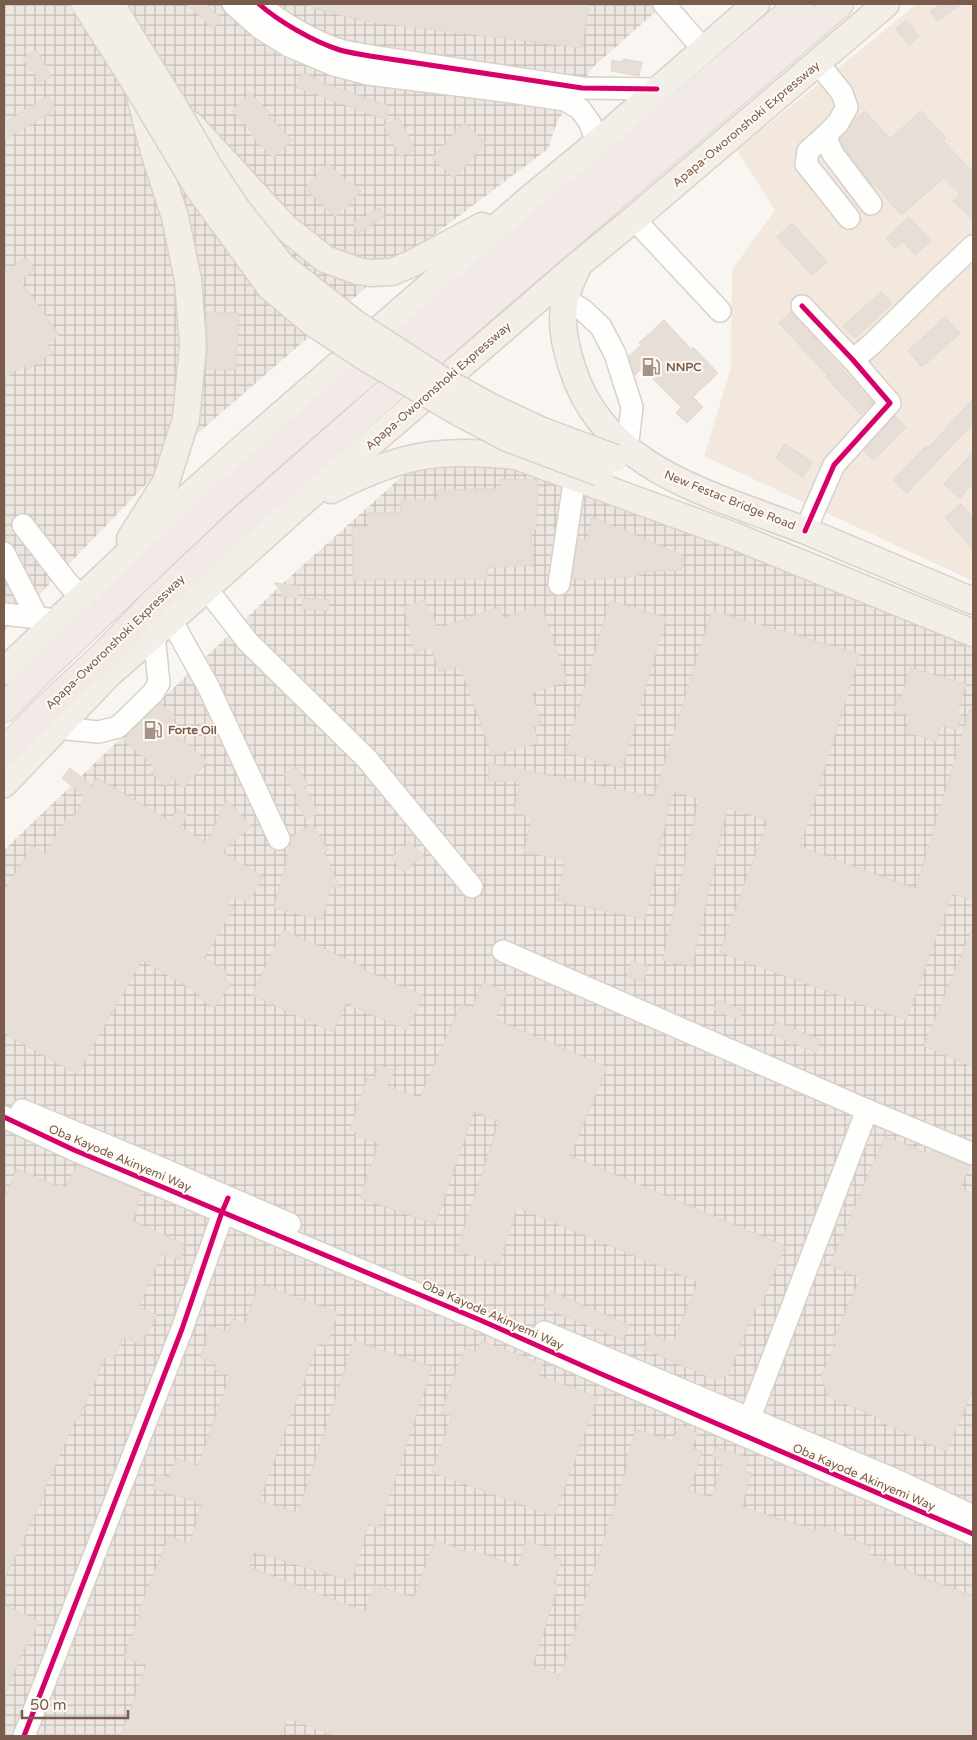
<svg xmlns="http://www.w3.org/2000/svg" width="977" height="1740" font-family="'Varela Round',sans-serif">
	<defs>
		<pattern id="industrial-grid" width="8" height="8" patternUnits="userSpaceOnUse" patternTransform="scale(1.25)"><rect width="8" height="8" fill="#ede5e0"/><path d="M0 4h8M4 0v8" fill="none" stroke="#c5bdb8"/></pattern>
	</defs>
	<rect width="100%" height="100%" fill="#f9f5f0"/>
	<path fill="#f2e8de" d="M 917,4 L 973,4 L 973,581 L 704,456 L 731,368 L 732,270 L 775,210 L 737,150 Z"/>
	<g fill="url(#industrial-grid)">
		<path d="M 4,4 L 664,4 L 592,68 L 557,122 L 548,149 L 378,277 L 183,446 L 4,631 Z"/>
		<path d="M 474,456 L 528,458 L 973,637 L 973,1736 L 4,1736 L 4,850 L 281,585 L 408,471 Z"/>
	</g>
	<g fill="#e6ded7" stroke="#e2d8d2">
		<path d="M 187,4 L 205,4 L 222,19 L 213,29 Z"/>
		<path d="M 314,4 L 589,4 L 582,48 L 364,21 L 313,8 Z"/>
		<path d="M 940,4 L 961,4 L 938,21 L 930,12 Z"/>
		<path d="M 906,20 L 919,36 L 909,45 L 896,29 Z"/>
		<path d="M 37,50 L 51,77 L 38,82 L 33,70 L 30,71 L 23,58 Z"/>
		<path d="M 623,59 L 642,62 L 639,76 L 611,71 L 612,60 L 622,62 Z"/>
		<path d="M 302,73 L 320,80 L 319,82 L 389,106 L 387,120 L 296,87 Z"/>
		<path d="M 250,93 L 270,113 L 268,115 L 292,140 L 273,158 L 251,135 L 253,133 L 232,111 Z"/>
		<path d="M 48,96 L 56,109 L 4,140 L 4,123 Z"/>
		<path d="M 865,111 L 890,139 L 921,111 L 946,138 L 943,141 L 973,172 L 973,220 L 953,201 L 960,194 L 944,178 L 901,215 L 875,185 L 873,186 L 844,148 L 840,139 L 847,132 L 854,121 Z"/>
		<path d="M 399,118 L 415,149 L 400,157 L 384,125 Z"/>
		<path d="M 464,123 L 486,143 L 454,178 L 432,158 Z"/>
		<path d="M 328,163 L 348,183 L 350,181 L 361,191 L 345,209 L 343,206 L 336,217 L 305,188 Z"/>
		<path d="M 380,208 L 385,217 L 358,233 L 353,223 Z"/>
		<path d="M 909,217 L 931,241 L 915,255 L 903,241 L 895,248 L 886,238 Z"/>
		<path d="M 792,223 L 827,262 L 812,275 L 777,237 Z"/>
		<path d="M 26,258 L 35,270 L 20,280 L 59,335 L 47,344 L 53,353 L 27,370 L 24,365 L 4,379 L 4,272 Z"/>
		<path d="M 881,292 L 892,304 L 855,338 L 843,326 Z"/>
		<path d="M 207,312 L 239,313 L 236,370 L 206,369 L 208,346 Z"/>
		<path d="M 791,312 L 873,403 L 861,415 L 826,377 L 828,376 L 779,323 Z"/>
		<path d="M 945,317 L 960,333 L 922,367 L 908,351 Z"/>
		<path d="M 664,320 L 691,349 L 693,347 L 718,373 L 693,397 L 703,407 L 687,423 L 676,413 L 681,407 L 642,368 L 635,375 L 629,356 L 641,345 L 639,343 Z"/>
		<path d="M 973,399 L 973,423 L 907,493 L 893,480 L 926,446 L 928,448 Z"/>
		<path d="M 895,416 L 906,427 L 874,460 L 864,451 Z"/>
		<path d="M 785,444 L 812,462 L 803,477 L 776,458 Z"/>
		<path d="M 973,452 L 973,483 L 960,498 L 944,484 Z"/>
		<path d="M 500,479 L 538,480 L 536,530 L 531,530 L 533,565 L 487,568 L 487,579 L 353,580 L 352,527 L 368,527 L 368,513 L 401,512 L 400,500 L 438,500 L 438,490 L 500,489 Z"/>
		<path d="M 961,504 L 973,518 L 973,550 L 945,517 Z"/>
		<path d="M 592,517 L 684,556 L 681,570 L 639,572 L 639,576 L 580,580 L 572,578 L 578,539 L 587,541 Z"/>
		<path d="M 274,583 L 299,586 L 298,598 L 282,596 L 282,592 Z"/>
		<path d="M 303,598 L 329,600 L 328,611 L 302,609 Z"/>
		<path d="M 425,600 L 428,613 L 432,612 L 437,629 L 499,607 L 503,618 L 541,605 L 567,681 L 531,693 L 542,724 L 534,727 L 538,743 L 492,755 L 460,666 L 439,672 L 431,647 L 415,653 L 409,635 L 412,634 L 403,607 Z"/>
		<path d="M 610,601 L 666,618 L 622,768 L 566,752 Z"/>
		<path d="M 712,611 L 860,654 L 800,847 L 916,889 L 970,709 L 973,710 L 973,900 L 952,894 L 906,1020 L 720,952 L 768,820 L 727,808 L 692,966 L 663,960 L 699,799 L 672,791 L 645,919 L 557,901 L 565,860 L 524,852 L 532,817 L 514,813 L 520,781 L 488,781 L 489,763 L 654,797 Z"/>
		<path d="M 910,668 L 966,684 L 957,714 L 962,715 L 957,730 L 941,725 L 936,741 L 905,732 L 910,716 L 894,711 L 898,696 L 902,697 Z"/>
		<path d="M 160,703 L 176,717 L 168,726 L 207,762 L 183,788 L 173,778 L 166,786 L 151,773 L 156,768 L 123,740 Z"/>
		<path d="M 297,767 L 308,785 L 304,787 L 319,813 L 306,819 L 295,800 L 298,798 L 284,774 Z"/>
		<path d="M 70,768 L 92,786 L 97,778 L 170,821 L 178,809 L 187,815 L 180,827 L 207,843 L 226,800 L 251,826 L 222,852 L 263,877 L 249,901 L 230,897 L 227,904 L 234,907 L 204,958 L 228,973 L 224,979 L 231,984 L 214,1008 L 198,997 L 200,994 L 142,960 L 77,1074 L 4,1033 L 4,892 L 32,846 L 45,854 L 66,819 L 71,822 L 85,797 L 62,778 Z"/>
		<path d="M 312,824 L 328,850 L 324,852 L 340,888 L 331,886 L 322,920 L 274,908 L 293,836 Z"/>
		<path d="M 410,842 L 423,856 L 403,872 L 391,858 Z"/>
		<path d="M 973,927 L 973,1067 L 924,1046 Z"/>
		<path d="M 283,930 L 363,967 L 362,969 L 423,996 L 407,1030 L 346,1003 L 333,1032 L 252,995 Z"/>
		<path d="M 632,961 L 648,966 L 643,982 L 627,977 Z"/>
		<path d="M 483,982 L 507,992 L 495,1019 L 496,1020 L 607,1067 L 570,1156 L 785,1246 L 760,1307 L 756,1306 L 728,1375 L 716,1380 L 644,1349 L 651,1334 L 673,1343 L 698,1282 L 517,1207 L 499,1264 L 457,1251 L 499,1122 L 474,1111 L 435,1224 L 360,1198 L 379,1143 L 355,1136 L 356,1132 L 350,1130 L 367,1078 L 374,1080 L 378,1065 L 393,1070 L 388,1087 L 420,1098 L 461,1004 L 472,1009 Z"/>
		<path d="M 718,1000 L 743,1010 L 739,1020 L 714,1010 Z"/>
		<path d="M 776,1022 L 821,1040 L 816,1052 L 771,1034 Z"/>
		<path d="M 885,1136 L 930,1155 L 932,1150 L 970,1166 L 960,1188 L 973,1194 L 973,1390 L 946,1451 L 881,1422 L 882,1419 L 829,1397 L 821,1377 L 836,1344 L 832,1342 L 861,1278 L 830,1265 Z"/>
		<path d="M 77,1165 L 142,1192 L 133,1221 L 184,1244 L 181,1260 L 161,1255 L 139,1307 L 157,1315 L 140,1345 L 124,1337 L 113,1359 L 106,1356 L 78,1420 L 76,1419 L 43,1492 L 45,1493 L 4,1580 L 4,1200 L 17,1169 L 57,1186 L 58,1184 L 66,1187 Z"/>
		<path d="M 259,1284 L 338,1312 L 327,1345 L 318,1342 L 259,1501 L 298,1513 L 354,1341 L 432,1367 L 379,1528 L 368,1524 L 352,1581 L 254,1552 L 249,1567 L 365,1612 L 375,1585 L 414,1598 L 435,1540 L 471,1553 L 472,1550 L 518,1567 L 526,1541 L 556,1550 L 554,1557 L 561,1560 L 554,1584 L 558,1585 L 533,1665 L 561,1676 L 629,1461 L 626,1460 L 636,1430 L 672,1441 L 681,1425 L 698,1434 L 691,1448 L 702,1451 L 689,1491 L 712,1498 L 723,1461 L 712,1457 L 716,1447 L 749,1458 L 745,1471 L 751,1473 L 742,1507 L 817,1531 L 819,1525 L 871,1547 L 868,1554 L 911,1572 L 910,1573 L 973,1596 L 973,1736 L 336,1736 L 287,1718 L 281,1736 L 121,1736 L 146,1665 L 124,1657 L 141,1612 L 139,1611 L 169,1536 L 190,1544 L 202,1503 L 153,1489 L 157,1474 L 169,1477 L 176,1458 L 198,1466 L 230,1376 L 214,1370 L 216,1364 L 200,1357 L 208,1340 L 206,1339 L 211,1326 L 228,1332 L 232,1319 L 245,1324 Z"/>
		<path d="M 550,1291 L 629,1325 L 623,1340 L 543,1307 Z"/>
		<path d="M 481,1341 L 543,1364 L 539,1376 L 598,1397 L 554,1516 L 432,1472 L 452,1416 L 441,1413 L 465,1348 L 476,1352 Z"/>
		<path d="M 4,1605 L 39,1621 L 28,1645 L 26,1645 L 4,1696 Z"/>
	</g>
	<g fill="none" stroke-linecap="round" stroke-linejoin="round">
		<g stroke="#d7d1cb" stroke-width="24">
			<g id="minor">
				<path d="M 233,4 L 260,28 L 289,46 L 334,65 L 368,74 L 497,90 L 565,100 L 580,109 L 590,123 L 597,143"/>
				<path d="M 259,4 C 278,21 314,42 340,50 C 350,53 360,54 370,56 L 582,88 L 657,89"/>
				<path d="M 664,4 L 703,49"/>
				<path d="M 818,63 L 842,93 L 847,107 L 838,123 L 825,136 L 833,154 L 871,204"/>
				<path d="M 825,136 L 808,151 L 806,164 L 849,218"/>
				<path d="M 634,219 L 720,311"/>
				<path d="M 565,299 L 583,310 L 601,327 L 615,354 L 632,407 L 627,449"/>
				<path d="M 802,306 L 853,360 L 890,403 L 834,465 L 805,531"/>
				<path d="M 853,360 L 872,344 L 936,281 L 973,246"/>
				<path d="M 23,525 L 67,582 L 82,598"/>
				<path d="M 4,553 L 37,617"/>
				<path d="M 559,584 L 575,476"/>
				<path d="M 206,588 L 248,642 L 367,759 L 472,887"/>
				<path d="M 162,607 L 171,620 L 208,686 L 279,839"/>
				<path d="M 4,614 L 48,619"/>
				<path d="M 57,728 L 99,732 L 118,727 L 153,693 L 159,683 L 154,635"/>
				<path d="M 503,951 L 867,1110 L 973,1154"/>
				<path d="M 22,1110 L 163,1169 L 290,1224"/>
				<path d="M 4,1117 L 74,1150 L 480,1320 L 599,1373 L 973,1534"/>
				<path d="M 544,1332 L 896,1480 L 973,1516"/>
				<path d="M 749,1420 L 867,1110"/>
				<path d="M 24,1736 L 182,1329 L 228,1199"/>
			</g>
		</g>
		<g stroke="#dad1cc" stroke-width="29">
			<g id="major">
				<path d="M 191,125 L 285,227 L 325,259 L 358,271 L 371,273 L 392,272 L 411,264 L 482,226"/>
				<path d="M 577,268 C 573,278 567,289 565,300 C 560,322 565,346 572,367 C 604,472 716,495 806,531 C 862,554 917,578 973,601"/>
				<path d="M 331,490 C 355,478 379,467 405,460 C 440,450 480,453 516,456 L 732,535 L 973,633"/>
				<path d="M 130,539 L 166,482 L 186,419 L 193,345 L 188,280 L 175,217 L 154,152 L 140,96"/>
				<path d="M 4,671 L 188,497 L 253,439 L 528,200 L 597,143 L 756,4"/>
				<path d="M 4,784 L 109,674 L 171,620 L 297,507 L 580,263 L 634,219 L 886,4"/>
			</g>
		</g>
		<g stroke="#dad1cc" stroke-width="30">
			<g id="highway">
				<path d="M 4,708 L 40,671 L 218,502 L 326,407 L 800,4"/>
				<path d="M 4,752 L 47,708 L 104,655 L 157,600 L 238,524 L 488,304 L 839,4"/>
			</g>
		</g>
		<use href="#minor" stroke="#fefefd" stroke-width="21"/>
		<use href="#major" stroke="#f3eee8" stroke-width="26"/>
		<use href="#highway" stroke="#f2eae7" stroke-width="28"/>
		<g stroke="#dad1cc" stroke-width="29" stroke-linecap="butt">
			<g id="major-bridge">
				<path d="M 85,4 L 137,86 L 198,188 L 270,287 L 313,323 L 363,356 L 458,412 L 507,438 L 600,473"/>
				<path d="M 111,4 L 175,108 L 209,167 L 237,209 L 282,266 L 356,324 L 437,377 L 491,407 L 540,430 L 615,458"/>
			</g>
		</g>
		<use href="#major-bridge" stroke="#f3eee8" stroke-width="26"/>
		<g stroke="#fffaf3" stroke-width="8">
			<g id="cycleway">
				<path d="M 259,4 C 278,21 314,42 340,50 C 350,53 360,54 370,56 L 582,88 L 657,89"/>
				<path d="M 802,306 L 853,360 L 890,403 L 834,465 L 805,531"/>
				<path d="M 4,1117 L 74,1150 L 480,1320 L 599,1373 L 973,1534"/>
				<path d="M 24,1736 L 182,1329 L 222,1212 L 228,1198"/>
			</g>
		</g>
		<use href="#cycleway" stroke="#d6006c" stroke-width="5"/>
	</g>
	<defs>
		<g id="fuel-bare" transform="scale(1.5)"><path d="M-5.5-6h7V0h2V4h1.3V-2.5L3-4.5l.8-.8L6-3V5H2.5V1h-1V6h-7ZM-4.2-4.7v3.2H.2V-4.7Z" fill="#a69286" stroke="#fffaf3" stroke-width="2.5" paint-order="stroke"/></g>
	</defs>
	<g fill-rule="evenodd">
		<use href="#fuel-bare" x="651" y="367"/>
		<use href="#fuel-bare" x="153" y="730"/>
	</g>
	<g text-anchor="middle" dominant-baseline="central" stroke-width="4" stroke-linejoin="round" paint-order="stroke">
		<g font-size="12" fill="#7a5c4d" stroke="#fffaf3">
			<text transform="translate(746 124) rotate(-40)">Apapa-Oworonshoki Expressway</text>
			<text transform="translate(438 386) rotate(-41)">Apapa-Oworonshoki Expressway</text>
			<text transform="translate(730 500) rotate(22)">New Festac Bridge Road</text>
			<text transform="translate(115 642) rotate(-44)">Apapa-Oworonshoki Expressway</text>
			<text transform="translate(120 1158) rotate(23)">Oba Kayode Akinyemi Way</text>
			<text transform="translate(493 1315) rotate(24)">Oba Kayode Akinyemi Way</text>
			<text transform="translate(864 1477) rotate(23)">Oba Kayode Akinyemi Way</text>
		</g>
		<g font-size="12" font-weight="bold" fill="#7a5c4d" stroke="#fffaf3" text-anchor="start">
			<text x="666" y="367">NNPC</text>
			<text x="168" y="730">Forte Oil</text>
		</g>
	</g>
	<rect width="977" height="1740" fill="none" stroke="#7a5c4d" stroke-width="10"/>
	<path d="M22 1710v8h106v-8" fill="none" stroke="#7a5c4d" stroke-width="2.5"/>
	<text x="30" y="1710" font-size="15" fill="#7a5c4d" stroke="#fffaf3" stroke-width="4" paint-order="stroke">50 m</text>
</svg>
